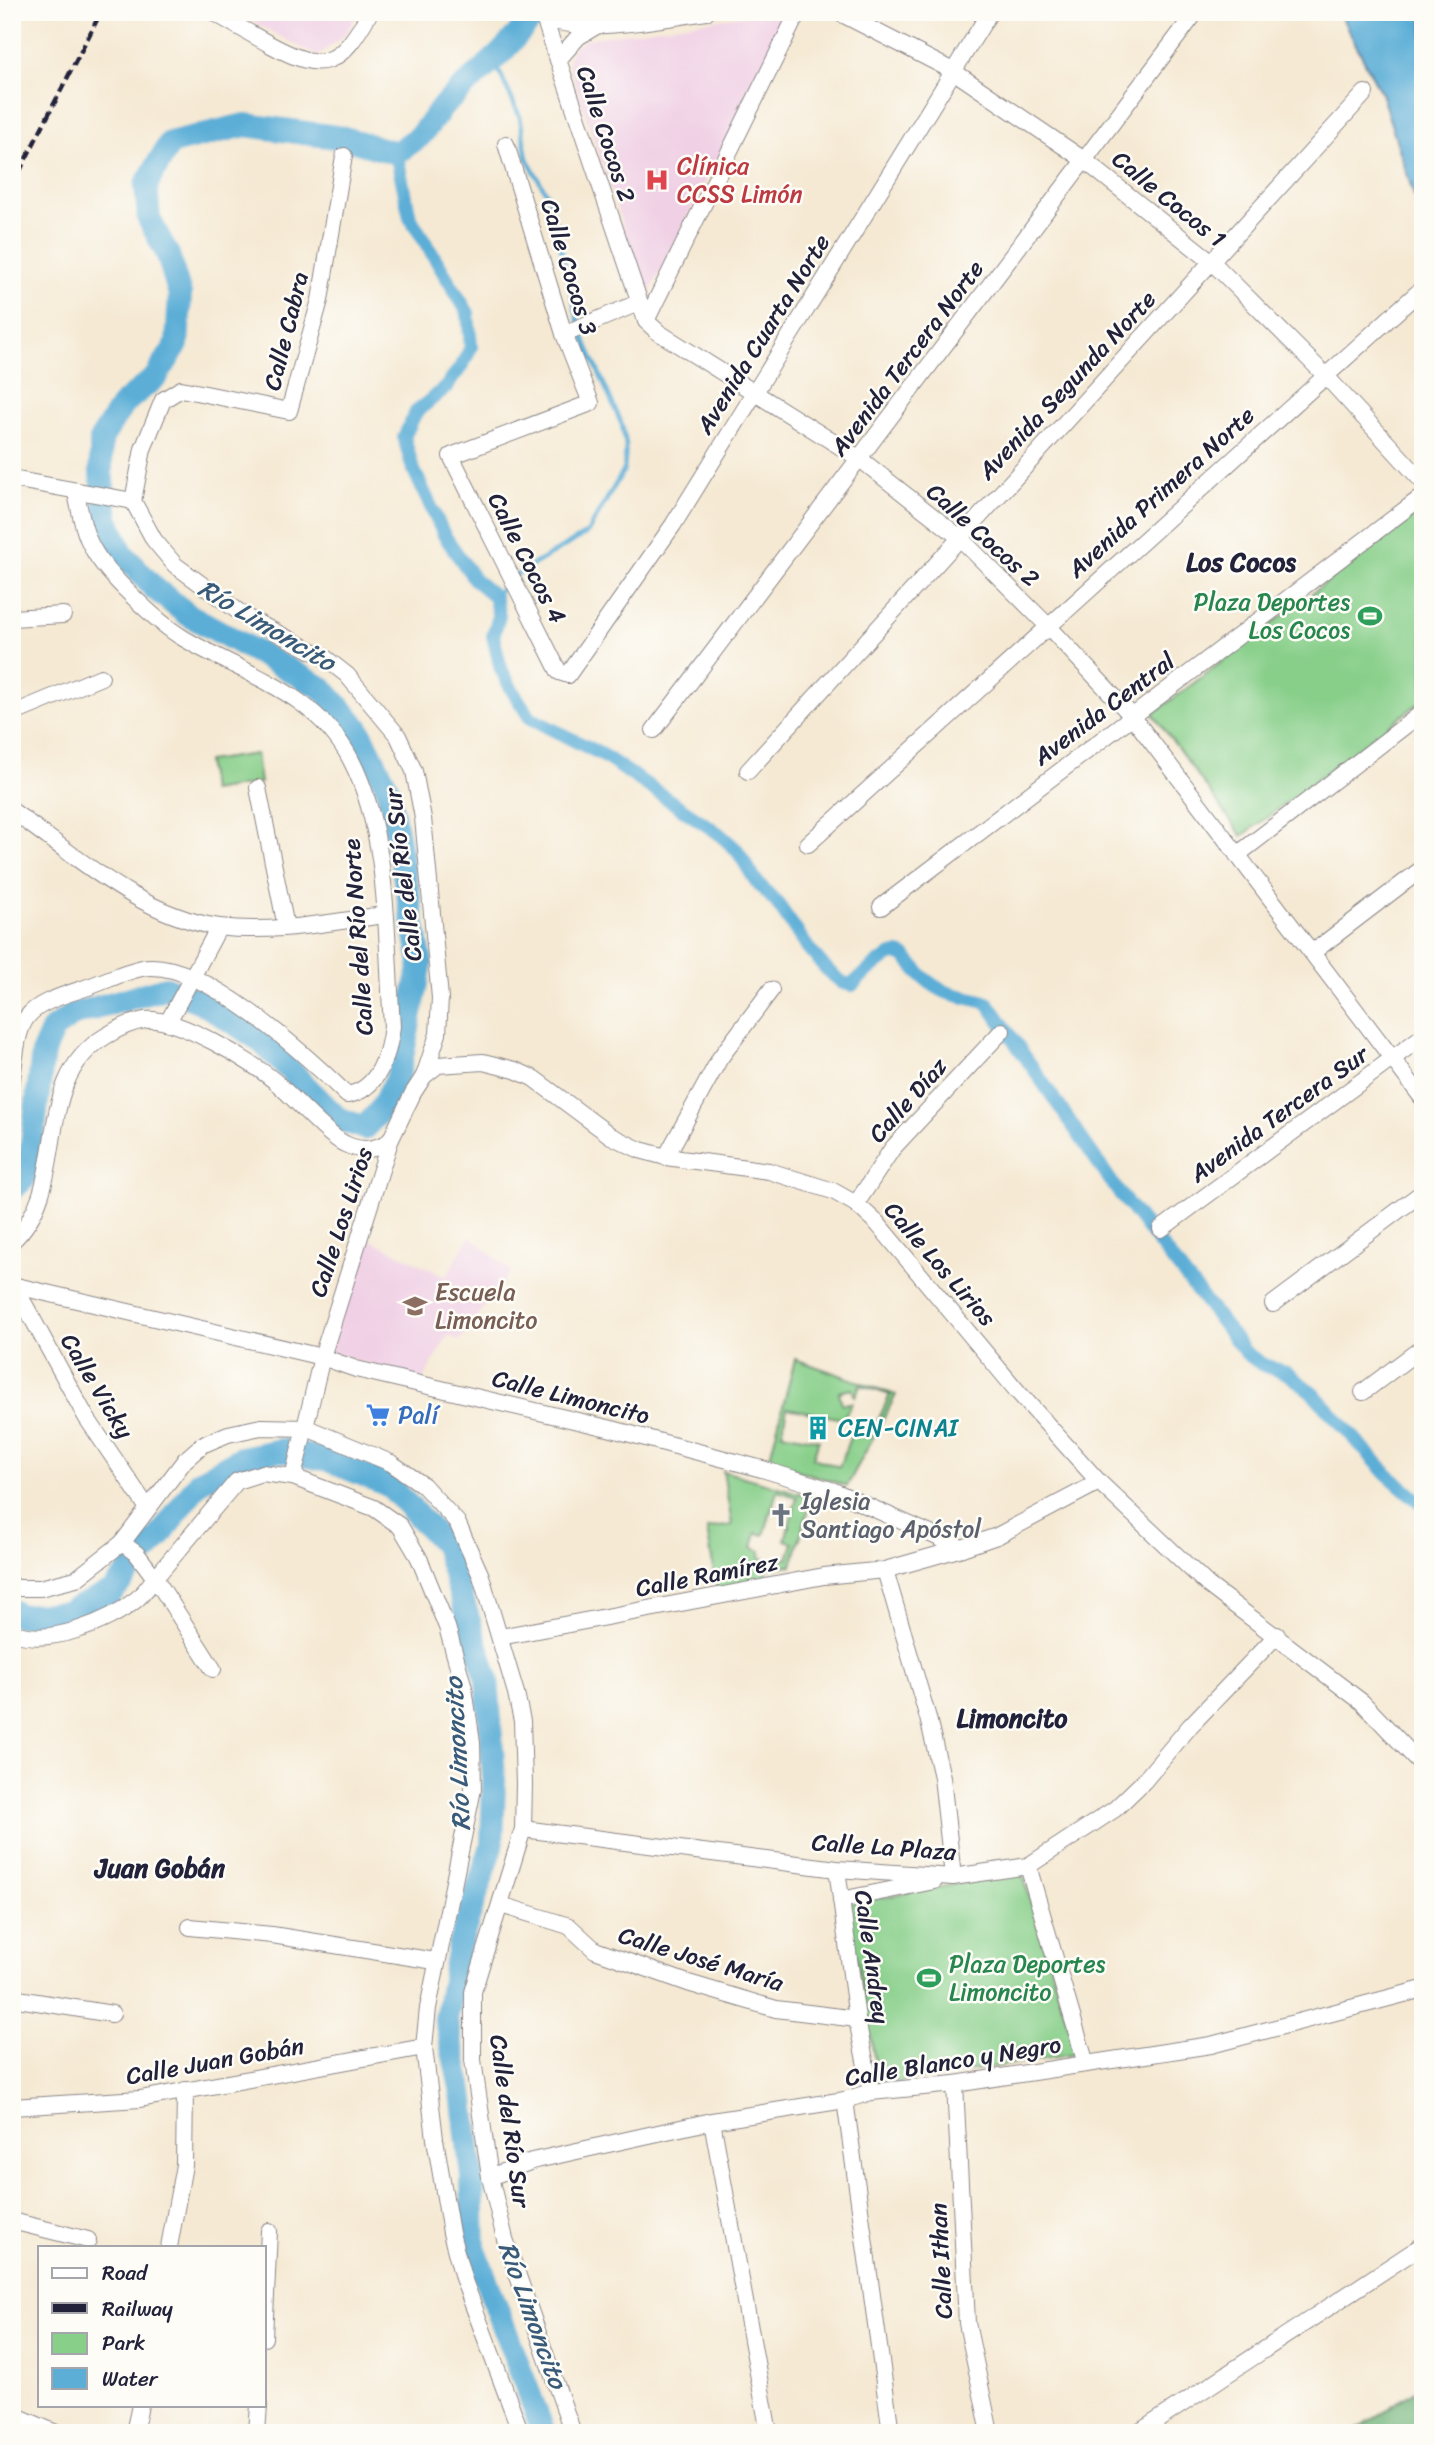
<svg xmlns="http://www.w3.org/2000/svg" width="1435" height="2445" font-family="Sriracha,sans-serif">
	<rect width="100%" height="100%" fill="#fdfcf7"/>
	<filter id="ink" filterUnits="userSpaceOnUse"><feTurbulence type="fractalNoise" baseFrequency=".0143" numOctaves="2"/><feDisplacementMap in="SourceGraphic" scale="14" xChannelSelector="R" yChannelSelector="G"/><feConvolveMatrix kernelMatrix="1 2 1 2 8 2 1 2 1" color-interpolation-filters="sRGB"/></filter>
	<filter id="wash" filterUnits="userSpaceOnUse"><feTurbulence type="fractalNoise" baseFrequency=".00686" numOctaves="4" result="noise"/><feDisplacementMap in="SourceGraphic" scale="28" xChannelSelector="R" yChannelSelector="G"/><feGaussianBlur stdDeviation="1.57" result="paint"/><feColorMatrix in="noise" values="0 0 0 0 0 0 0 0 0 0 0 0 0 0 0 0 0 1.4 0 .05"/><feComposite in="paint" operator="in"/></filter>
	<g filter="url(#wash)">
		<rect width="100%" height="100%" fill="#f5e9d3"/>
		<g fill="#f0d0e5">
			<path d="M 250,12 L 358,12 L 346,34 L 317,56 L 246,18 Z"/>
			<path d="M 766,12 L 791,12 L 647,298 L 568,62 L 573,48 L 587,39 Z"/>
			<path d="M 470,1236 L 511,1271 L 459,1341 L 448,1335 L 423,1380 L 329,1352 L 367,1238 L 446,1277 Z"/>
		</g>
		<g fill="#88cf8a" stroke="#557862" stroke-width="2" fill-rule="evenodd">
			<path d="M 1423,509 L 1423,700 L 1242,836 L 1153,714 Z"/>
			<path d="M 256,754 L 260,783 L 211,791 L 207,761 Z"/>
			<path d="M 795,1359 L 896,1395 L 847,1486 L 769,1461 ZM 860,1385 L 890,1395 L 873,1431 L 855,1424 L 839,1467 L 813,1458 L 819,1440 L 782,1433 L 787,1408 L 843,1419 L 852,1403 L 842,1404 L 839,1392 L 852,1389 L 855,1397 Z"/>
			<path d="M 723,1471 L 812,1497 L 792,1565 L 766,1569 L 768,1582 L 717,1591 L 707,1529 L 732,1525 ZM 777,1491 L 797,1497 L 785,1540 L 793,1543 L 788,1559 L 781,1558 L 779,1563 L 760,1558 L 761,1551 L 752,1548 L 756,1533 L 764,1535 Z"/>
			<path d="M 1022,1872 L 1077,2054 L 879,2085 L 847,1904 Z"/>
		</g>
		<path fill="#6eb276" stroke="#486a58" stroke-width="2" d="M 1423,2385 L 1423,2433 L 1352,2433 Z"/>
		<path fill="#5caed7" stroke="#3f6889" stroke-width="2" d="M 1339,12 L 1423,12 L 1423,214 L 1418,208 L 1381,93 Z"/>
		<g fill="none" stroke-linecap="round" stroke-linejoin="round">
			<g stroke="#5caed7" stroke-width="4.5">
				<path d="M 494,60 L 520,117 L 527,158 L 549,198 L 579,324"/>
				<path d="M 516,575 L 587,533 L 624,470 L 626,445 L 622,425 L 581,332"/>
				<path d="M 494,596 L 509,581"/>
			</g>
			<path stroke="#5caed7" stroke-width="14" d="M 396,153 L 410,217 L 468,313 L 471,347 L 463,364 L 446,387 L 416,412 L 404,437 L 412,466 L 444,535 L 475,580 L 494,596 L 499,616 L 493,636 L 501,669 L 512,690 L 530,718 L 601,754 L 718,833 L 737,850 L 756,881 L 777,903 L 808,948 L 828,971 L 843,983 L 852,985 C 919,923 894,969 946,992 C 959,997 974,998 988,1003 L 1117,1190 L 1246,1353 L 1263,1365 L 1287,1373 L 1312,1392 L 1387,1474 L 1423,1505"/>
			<g stroke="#5caed7" stroke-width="24">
				<path d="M 12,1189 L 24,1179 L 31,1153 L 43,1052 L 53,1029 L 74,1014 L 166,988 L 201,1002 L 260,1040 L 337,1118 L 364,1128 L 379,1112 L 398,1077 L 421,963 L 388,789 L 358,728 L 322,688 L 187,614 L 154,588 L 122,553 L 107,518 L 101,473 L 101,439 L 123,404 L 156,377 L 177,344 L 180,295 L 168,255 L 149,219 L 146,185 L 170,143 L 245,125 L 344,138 L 396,153 L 420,136 L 444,105 L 501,53 L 538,12"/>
				<path d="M 12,1611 L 19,1616 L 66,1613 L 112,1592 L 159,1537 L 199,1482 L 241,1458 L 280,1450 L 328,1460 L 390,1486 L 445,1545 L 487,1678 L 494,1779 L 492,1846 L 459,1946 L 446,2020 L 462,2092 L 472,2176 L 474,2248 L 544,2433"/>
			</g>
		</g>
	</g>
	<g filter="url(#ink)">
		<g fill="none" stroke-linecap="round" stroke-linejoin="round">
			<g stroke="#8c8687" stroke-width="18">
				<g id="minor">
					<path d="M 213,12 C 232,23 251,34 271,45 C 325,74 340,66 370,12"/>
					<path d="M 533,12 C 570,38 661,19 706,12"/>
					<path d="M 838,12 L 953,71 L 1084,160 L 1212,262 L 1325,375 L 1423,482"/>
					<path d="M 545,21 L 646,321 L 658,332 L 860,459 L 959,537 L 1048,626 L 1132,716 L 1423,1099"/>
					<path d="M 558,60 L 578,37 L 598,25"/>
					<path d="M 506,144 L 564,334 L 591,403 L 451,456 L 559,672 L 568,675 L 673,525 L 990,12"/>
					<path d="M 646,321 L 798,12"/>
					<path d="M 564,334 L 638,303"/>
					<path d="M 12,479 L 133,501"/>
					<path d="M 133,501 L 154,540 L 175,565 L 246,617 L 324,657 L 347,675 L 398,736 L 414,771 L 423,818 L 440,998 L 438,1034 L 424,1076"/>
					<path d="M 133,501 L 143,449 L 163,400 L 181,389 L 289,411 L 320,300 L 344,156"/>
					<path d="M 12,618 L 63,615"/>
					<path d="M 12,714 L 101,677"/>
					<path d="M 654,730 L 1196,12"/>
					<path d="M 748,771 L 1365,93"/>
					<path d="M 258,788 L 286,927"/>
					<path d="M 12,811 C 75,855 141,916 219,927 C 273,934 331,922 384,915"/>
					<path d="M 808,844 L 1423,288"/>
					<path d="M 1237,855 L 1423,712"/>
					<path d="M 881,907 L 1423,496"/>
					<path d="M 1313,952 L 1423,868"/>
					<path d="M 168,1022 L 219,927"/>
					<path d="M 12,1079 C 20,1016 19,1009 82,989 C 102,983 122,972 142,968 C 199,956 308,1057 347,1095 C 379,1090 389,1053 392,1026 C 386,943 390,835 351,760 C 316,692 243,674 183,638 C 158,623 106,574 93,549 C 83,532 80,511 76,493"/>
					<path d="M 666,1157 L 720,1058 L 771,990"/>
					<path d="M 856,1204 L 892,1149 L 1002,1031"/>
					<path d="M 1161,1229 L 1423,1036"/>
					<path d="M 12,1241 C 73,1186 29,1081 106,1036 C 117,1029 132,1022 145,1020 C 176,1016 254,1062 278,1084 C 294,1098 328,1136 345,1144 C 361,1152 376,1150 390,1141"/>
					<path d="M 12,1285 L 322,1357 L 356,1369 L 612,1429 L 762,1469 L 834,1491 L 962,1548 L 997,1536 L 1099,1482"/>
					<path d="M 14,1285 L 86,1417 L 147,1507"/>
					<path d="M 1273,1304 L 1423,1192"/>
					<path d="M 1363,1392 L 1423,1347"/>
					<path d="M 293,1477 L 322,1357 L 390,1141 L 413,1093 L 424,1076 L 438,1065 L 483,1062 L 515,1070 L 533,1078 L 611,1136 L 640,1150 L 666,1157 L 769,1171 L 833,1191 L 856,1204 L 877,1223 L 1018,1392 L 1099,1482 L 1208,1585 L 1362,1702 L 1423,1766"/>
					<path d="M 885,1570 L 928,1718 L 942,1777 L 953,1877"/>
					<path d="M 12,1585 L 17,1588 L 40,1588 L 76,1579 L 122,1543 L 185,1460 L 202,1445 L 228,1434 L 261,1427 L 307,1428 L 391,1463 L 423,1485 L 457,1522 L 481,1576 L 516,1693 L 522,1721 L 524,1784 L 523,1829 L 473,1992 L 473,2060 L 490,2177 L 505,2239 L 573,2433"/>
					<path d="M 12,1632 C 48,1647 109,1622 137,1599 C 144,1593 150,1584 155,1578 L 137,1554 L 122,1543"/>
					<path d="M 500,1637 L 824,1576 L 885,1570 L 962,1548"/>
					<path d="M 213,1669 L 155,1578 L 237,1481 L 262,1473 L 293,1477 L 374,1508 L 400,1526 L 419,1558 L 447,1627 L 464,1688 L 472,1742 L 473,1789 L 428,2008 L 424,2047 L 435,2139 L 451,2233 L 463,2278 L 521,2433"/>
					<path d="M 523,1829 L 837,1869 L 953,1877 L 1028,1866 L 1115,1809 L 1144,1781 L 1190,1726 L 1277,1635"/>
					<path d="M 1028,1866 L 1086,2064"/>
					<path d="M 837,1869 L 857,2019 L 871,2092"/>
					<path d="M 841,1900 L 934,1881"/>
					<path d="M 501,1905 L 569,1926 L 595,1950 L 688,1983 L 776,2009 L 857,2019"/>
					<path d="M 190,1927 L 272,1935 L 435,1961"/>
					<path d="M 12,1998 L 112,2014"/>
					<path d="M 955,2084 L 967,2323 L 990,2433"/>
					<path d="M 845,2100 L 891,2433"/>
					<path d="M 12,2107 L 140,2099 L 424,2047"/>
					<path d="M 712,2121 L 769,2433"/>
					<path d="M 490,2177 L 532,2161 L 712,2121 L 845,2100 L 871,2092 L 955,2084 L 1211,2045 L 1423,1989"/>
					<path d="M 12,2221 L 88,2240"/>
					<path d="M 169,2247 L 184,2165 L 185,2090"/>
					<path d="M 264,2338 L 269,2231"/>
					<path d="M 12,2414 L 56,2433"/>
					<path d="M 134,2433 L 140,2405"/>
					<path d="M 257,2433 L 259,2405"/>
					<path d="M 1138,2433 L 1423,2245"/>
				</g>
			</g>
			<use href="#minor" stroke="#fff" stroke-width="16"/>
			<path stroke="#22223b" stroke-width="4.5" stroke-dasharray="10 5" stroke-linecap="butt" d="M 12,186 L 101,12"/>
		</g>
	</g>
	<defs>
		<g id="hospital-bare" transform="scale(1.89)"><path d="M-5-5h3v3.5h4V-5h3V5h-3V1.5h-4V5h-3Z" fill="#e0444e" stroke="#fdfcf7" stroke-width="2.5" paint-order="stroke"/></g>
		<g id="stadium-bare" transform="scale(1.89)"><path d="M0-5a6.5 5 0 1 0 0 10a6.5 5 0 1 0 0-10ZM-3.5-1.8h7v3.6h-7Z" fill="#2e9e5b" stroke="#fdfcf7" stroke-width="2.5" paint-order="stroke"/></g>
		<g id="school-bare" transform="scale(1.89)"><path d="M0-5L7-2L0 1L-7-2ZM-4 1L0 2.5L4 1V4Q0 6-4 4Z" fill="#8d6e63" stroke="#fdfcf7" stroke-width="2.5" paint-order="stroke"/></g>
		<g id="supermarket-bare" transform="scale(1.89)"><path d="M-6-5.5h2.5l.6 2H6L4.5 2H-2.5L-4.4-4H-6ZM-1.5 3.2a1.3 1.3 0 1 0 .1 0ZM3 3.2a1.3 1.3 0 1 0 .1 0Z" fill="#3f7fe0" stroke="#fdfcf7" stroke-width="2.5" paint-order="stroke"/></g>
		<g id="building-bare" transform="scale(1.89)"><path d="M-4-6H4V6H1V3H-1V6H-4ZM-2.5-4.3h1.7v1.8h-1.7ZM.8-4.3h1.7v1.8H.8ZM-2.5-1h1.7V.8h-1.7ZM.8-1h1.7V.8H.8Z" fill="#0f9aa8" stroke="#fdfcf7" stroke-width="2.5" paint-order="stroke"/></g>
		<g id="church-bare" transform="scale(1.89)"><path d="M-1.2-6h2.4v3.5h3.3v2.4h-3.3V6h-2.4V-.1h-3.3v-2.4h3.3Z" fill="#6b7280" stroke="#fdfcf7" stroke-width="2.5" paint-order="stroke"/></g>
	</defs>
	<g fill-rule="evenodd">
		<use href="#hospital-bare" x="657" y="180"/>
		<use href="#stadium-bare" x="1370" y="616"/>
		<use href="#school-bare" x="415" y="1306"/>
		<use href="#supermarket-bare" x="378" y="1415"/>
		<use href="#building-bare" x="818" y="1428"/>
		<use href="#church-bare" x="781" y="1515"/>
		<use href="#stadium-bare" x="929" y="1978"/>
	</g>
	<g text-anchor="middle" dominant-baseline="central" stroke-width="5" stroke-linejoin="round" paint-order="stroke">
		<g font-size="24" fill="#22223b" stroke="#fdfcf7">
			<text transform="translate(606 134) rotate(72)">Calle Cocos 2</text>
			<text transform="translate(1169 199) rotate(39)">Calle Cocos 1</text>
			<text transform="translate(569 267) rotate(73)">Calle Cocos 3</text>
			<text transform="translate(286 331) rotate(-76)">Calle Cabra</text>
			<text transform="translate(763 334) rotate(-58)">Avenida Cuarta Norte</text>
			<text transform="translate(907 358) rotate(-53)">Avenida Tercera Norte</text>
			<text transform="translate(1067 385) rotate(-47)">Avenida Segunda Norte</text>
			<text transform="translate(1161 492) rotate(-42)">Avenida Primera Norte</text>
			<text transform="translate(983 535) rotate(42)">Calle Cocos 2</text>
			<text transform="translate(527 558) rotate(63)">Calle Cocos 4</text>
			<text transform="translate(1104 709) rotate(-37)">Avenida Central</text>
			<text transform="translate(403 875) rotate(-97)">Calle del Río Sur</text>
			<text transform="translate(358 937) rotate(-94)">Calle del Río Norte</text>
			<text transform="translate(908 1100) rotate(-48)">Calle Díaz</text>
			<text transform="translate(1279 1114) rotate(-36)">Avenida Tercera Sur</text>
			<text transform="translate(341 1222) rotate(-72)">Calle Los Lirios</text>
			<text transform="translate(940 1264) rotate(49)">Calle Los Lirios</text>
			<text transform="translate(97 1386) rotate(59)">Calle Vicky</text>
			<text transform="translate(571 1397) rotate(14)">Calle Limoncito</text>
			<text transform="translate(707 1575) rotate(-11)">Calle Ramírez</text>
			<text transform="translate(884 1847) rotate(4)">Calle La Plaza</text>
			<text transform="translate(872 1957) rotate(82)">Calle Andrey</text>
			<text transform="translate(701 1959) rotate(17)">Calle José María</text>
			<text transform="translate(215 2061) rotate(-10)">Calle Juan Gobán</text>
			<text transform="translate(953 2061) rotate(-9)">Calle Blanco y Negro</text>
			<text transform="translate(510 2121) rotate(82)">Calle del Río Sur</text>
			<text transform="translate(941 2261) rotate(-93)">Calle Ithan</text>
		</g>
		<g font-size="24" fill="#be3a42" stroke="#fdfcf7" text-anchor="start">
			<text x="677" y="166">Clínica<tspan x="677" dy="28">CCSS Limón</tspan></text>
		</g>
		<g font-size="24" fill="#27864d" stroke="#fdfcf7" text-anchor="end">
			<text x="1350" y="602">Plaza Deportes<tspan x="1350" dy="28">Los Cocos</tspan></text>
			<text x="949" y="1964" text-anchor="start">Plaza Deportes<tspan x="949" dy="28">Limoncito</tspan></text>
		</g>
		<g font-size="24" fill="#785e54" stroke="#fdfcf7" text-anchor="start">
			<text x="435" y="1292">Escuela<tspan x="435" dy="28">Limoncito</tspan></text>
		</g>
		<g font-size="24" fill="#366cbe" stroke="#fdfcf7" text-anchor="start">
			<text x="398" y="1415">Palí</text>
		</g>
		<g font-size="24" fill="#0d838f" stroke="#fdfcf7" text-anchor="start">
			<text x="838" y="1428">CEN-CINAI</text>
		</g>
		<g font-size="24" fill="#5b616d" stroke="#fdfcf7" text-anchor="start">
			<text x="801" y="1501">Iglesia<tspan x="801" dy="28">Santiago Apóstol</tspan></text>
		</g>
		<g font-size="26" font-weight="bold" fill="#22223b" stroke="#fdfcf7">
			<text x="1241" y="562">Los Cocos</text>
			<text x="1012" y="1718">Limoncito</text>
			<text x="160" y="1868">Juan Gobán</text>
		</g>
		<g font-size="26" font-style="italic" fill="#395a79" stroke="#fdfcf7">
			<text transform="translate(267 625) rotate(31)">Río Limoncito</text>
			<text transform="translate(457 1754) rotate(-93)">Río Limoncito</text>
			<text transform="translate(533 2315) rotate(70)">Río Limoncito</text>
		</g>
	</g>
	<rect width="1435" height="2445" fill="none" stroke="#fdfcf7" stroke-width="42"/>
	<rect x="38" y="2246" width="228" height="161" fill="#fdfcf7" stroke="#a5a5ac" stroke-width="2"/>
	<rect x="52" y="2268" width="35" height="10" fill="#ffffff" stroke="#a5a5ac" stroke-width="2"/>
	<text x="102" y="2280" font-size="21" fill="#22223b">Road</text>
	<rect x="52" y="2303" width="35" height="10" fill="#22223b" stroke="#a5a5ac" stroke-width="2"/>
	<text x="102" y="2316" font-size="21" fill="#22223b">Railway</text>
	<rect x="52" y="2333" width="35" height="21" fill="#88cf8a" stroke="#a5a5ac" stroke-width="2"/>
	<text x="102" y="2350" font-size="21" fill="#22223b">Park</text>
	<rect x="52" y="2368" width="35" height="21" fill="#5caed7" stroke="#a5a5ac" stroke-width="2"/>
	<text x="102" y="2386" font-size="21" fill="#22223b">Water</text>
</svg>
